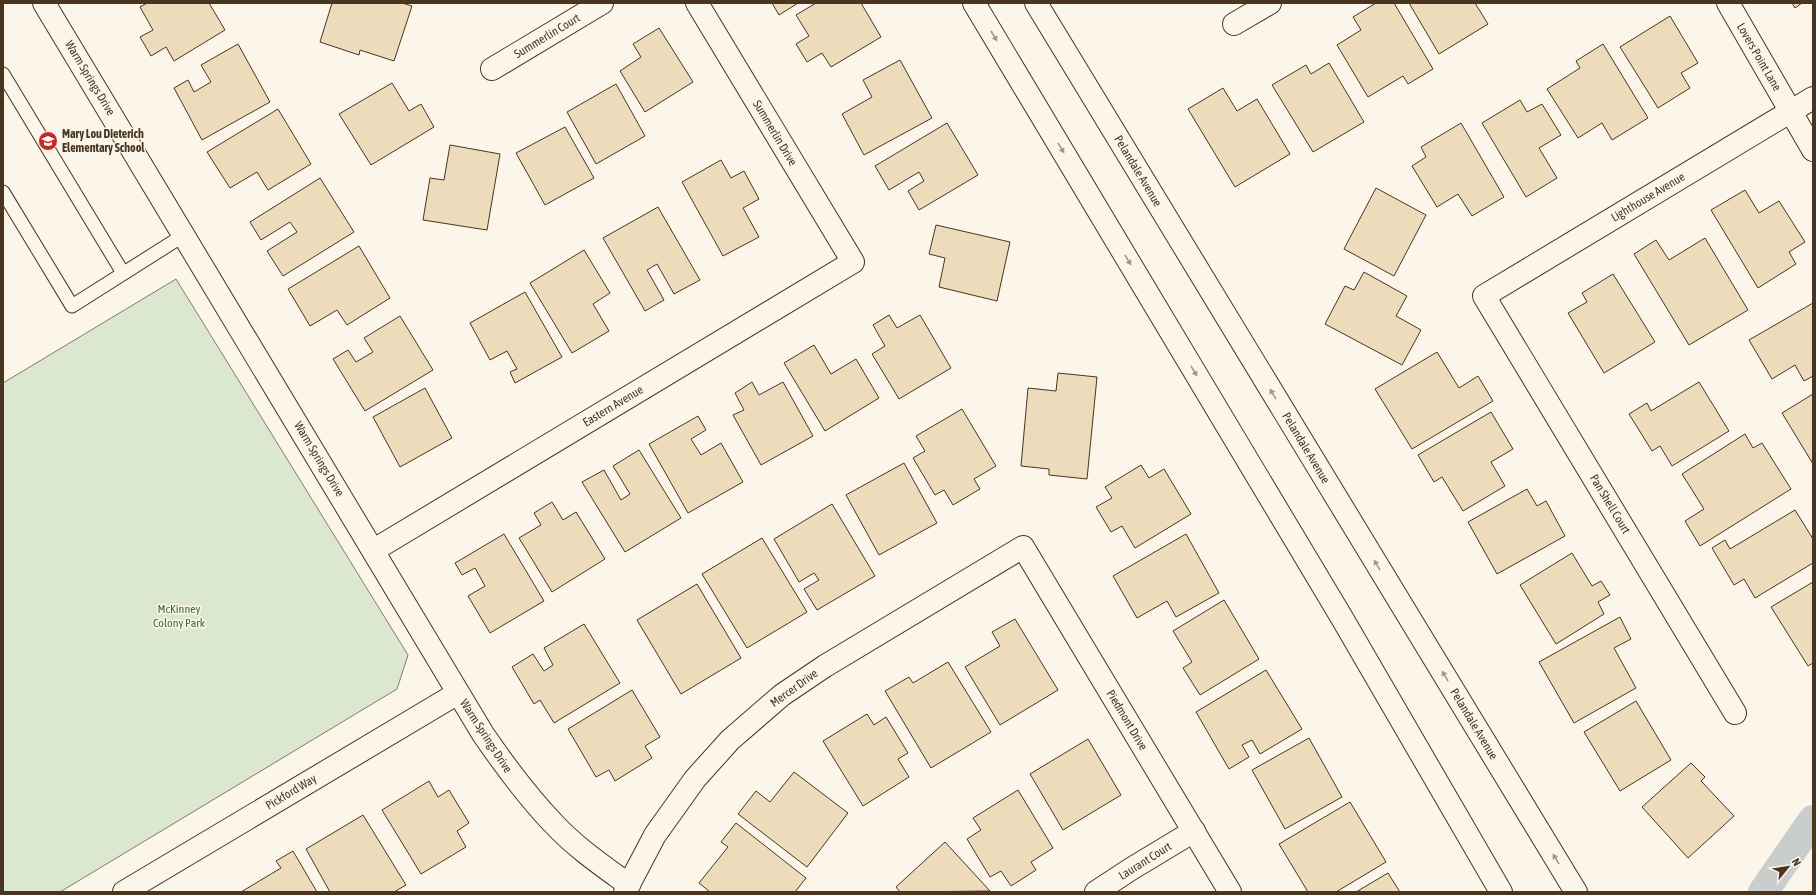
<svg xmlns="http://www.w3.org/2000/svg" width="1816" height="895" font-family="'Asap Condensed',sans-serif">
	<rect width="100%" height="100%" fill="#fbf6e9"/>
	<path fill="#dce7d0" stroke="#887966" d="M 176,279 L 408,655 L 397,689 L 60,892 L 3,892 L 3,383 Z"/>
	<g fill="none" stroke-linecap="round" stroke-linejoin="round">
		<path stroke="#c9cecd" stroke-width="30" d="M 1763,892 L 1813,820"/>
	</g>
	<g fill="#ecdcbc" stroke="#4a3520">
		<path d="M 147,3 L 209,3 L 225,30 L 174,61 L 166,47 L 151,56 L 140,37 L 153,30 L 140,7 Z"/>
		<path d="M 332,3 L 402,3 L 412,6 L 394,61 L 360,50 L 359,55 L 320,42 Z"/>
		<path d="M 772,3 L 798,3 L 779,15 Z"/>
		<path d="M 816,3 L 861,3 L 881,37 L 831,67 L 822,53 L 807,62 L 796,44 L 809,36 L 796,15 Z"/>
		<path d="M 1376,3 L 1394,3 L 1433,69 L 1408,84 L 1403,76 L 1368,97 L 1337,45 L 1361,30 L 1353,17 Z"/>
		<path d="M 1409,3 L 1475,3 L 1488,24 L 1439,54 Z"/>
		<path d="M 1792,3 L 1802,3 L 1795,8 Z"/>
		<path d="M 1670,16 L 1698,63 L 1681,73 L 1690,88 L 1658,108 L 1620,47 Z"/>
		<path d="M 659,28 L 693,82 L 645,112 L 620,71 L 641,57 L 633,44 Z"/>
		<path d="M 238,44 L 270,102 L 202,140 L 174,88 L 188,80 L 194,92 L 211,82 L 201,65 Z"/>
		<path d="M 1603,44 L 1648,118 L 1612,140 L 1602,123 L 1578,138 L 1547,89 L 1580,68 L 1576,61 Z"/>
		<path d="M 900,60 L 932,118 L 864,155 L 842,114 L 872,97 L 863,80 Z"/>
		<path d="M 1329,63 L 1364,122 L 1313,152 L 1272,85 L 1306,65 L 1311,74 Z"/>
		<path d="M 392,83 L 409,111 L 421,104 L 434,127 L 371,165 L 339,114 Z"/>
		<path d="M 616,84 L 645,136 L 596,164 L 567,112 Z"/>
		<path d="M 1223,88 L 1237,111 L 1257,99 L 1290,154 L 1235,187 L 1188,109 Z"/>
		<path d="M 1520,100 L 1527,112 L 1542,104 L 1561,135 L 1539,148 L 1557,178 L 1526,197 L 1482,123 Z"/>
		<path d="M 278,109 L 311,164 L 268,190 L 257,172 L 230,188 L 207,152 Z"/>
		<path d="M 947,123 L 978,175 L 919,210 L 908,191 L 924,181 L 919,172 L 889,190 L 875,166 Z"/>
		<path d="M 1461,123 L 1504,197 L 1472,216 L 1458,194 L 1437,207 L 1412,166 L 1426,157 L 1421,147 Z"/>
		<path d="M 565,127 L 594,178 L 545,205 L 516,153 Z"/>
		<path d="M 450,145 L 500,154 L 487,230 L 423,220 L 430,178 L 444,180 Z"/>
		<path d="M 721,160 L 731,178 L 744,171 L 759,199 L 743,208 L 759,237 L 723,256 L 682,182 Z"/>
		<path d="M 320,178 L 354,232 L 283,276 L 267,251 L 297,232 L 290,222 L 261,240 L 250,222 Z"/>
		<path d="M 1376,188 L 1426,215 L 1394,276 L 1344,249 Z"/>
		<path d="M 1745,190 L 1759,213 L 1779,201 L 1805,242 L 1789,252 L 1796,264 L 1758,288 L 1711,210 Z"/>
		<path d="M 658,207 L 700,280 L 674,294 L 657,264 L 647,270 L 664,300 L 645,311 L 603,238 Z"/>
		<path d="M 936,225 L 1010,242 L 997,301 L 939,287 L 945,258 L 929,254 Z"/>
		<path d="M 1705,238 L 1748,310 L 1689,345 L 1634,254 L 1656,240 L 1669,260 Z"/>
		<path d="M 359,246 L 390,298 L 347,325 L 337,310 L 310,326 L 288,289 Z"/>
		<path d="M 584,250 L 610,293 L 593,304 L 609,331 L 572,353 L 530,283 Z"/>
		<path d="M 1364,272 L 1407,296 L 1396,316 L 1421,330 L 1402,365 L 1325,324 L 1345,286 L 1354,290 Z"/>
		<path d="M 1613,274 L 1655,342 L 1604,373 L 1568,313 L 1587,302 L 1582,293 Z"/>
		<path d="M 525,292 L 562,357 L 515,383 L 510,372 L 517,369 L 507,351 L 490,360 L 470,323 Z"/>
		<path d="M 1813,303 L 1813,376 L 1804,381 L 1795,365 L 1772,379 L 1749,340 Z"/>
		<path d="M 889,315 L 897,328 L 920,315 L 951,368 L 899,399 L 872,354 L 885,346 L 873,325 Z"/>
		<path d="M 400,316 L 433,370 L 365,411 L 333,359 L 348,350 L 356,362 L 373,352 L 364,338 Z"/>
		<path d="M 814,345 L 831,374 L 856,359 L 879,398 L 825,431 L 784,363 Z"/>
		<path d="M 1437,352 L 1459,388 L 1478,376 L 1493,401 L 1412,449 L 1375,389 Z"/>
		<path d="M 1058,373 L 1097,377 L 1087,479 L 1049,475 L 1049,469 L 1021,466 L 1028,388 L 1056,391 Z"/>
		<path d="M 752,382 L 759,395 L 783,382 L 813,436 L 761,465 L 733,415 L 744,410 L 735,393 Z"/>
		<path d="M 1699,382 L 1729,431 L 1672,466 L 1660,446 L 1652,451 L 1629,414 L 1647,403 L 1651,411 Z"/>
		<path d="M 425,388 L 452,438 L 400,467 L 373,417 Z"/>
		<path d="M 1813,394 L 1813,464 L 1782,413 Z"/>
		<path d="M 962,409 L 996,466 L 974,479 L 980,489 L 953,505 L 944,490 L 935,495 L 913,458 L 925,451 L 916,436 Z"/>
		<path d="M 1491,412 L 1513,449 L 1491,462 L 1505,486 L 1463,511 L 1442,477 L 1434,482 L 1418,455 Z"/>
		<path d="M 698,416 L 706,430 L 691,439 L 701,455 L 721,443 L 743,482 L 688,513 L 649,444 Z"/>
		<path d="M 1745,434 L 1753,448 L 1762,443 L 1791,489 L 1700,546 L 1685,521 L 1704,509 L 1682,474 Z"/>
		<path d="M 639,450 L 681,518 L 625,552 L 582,482 L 604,470 L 621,500 L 630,494 L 613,466 Z"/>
		<path d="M 904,463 L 937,523 L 879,555 L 846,495 Z"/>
		<path d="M 1141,465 L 1149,478 L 1164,469 L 1191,514 L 1135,548 L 1122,526 L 1111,532 L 1096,507 L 1112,498 L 1105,487 Z"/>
		<path d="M 1527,489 L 1537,506 L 1546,501 L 1565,536 L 1497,574 L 1468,522 Z"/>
		<path d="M 552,502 L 563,520 L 576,512 L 605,559 L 552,592 L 519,538 L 541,525 L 534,513 Z"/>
		<path d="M 832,504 L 875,576 L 817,610 L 804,589 L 819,580 L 814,573 L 799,582 L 774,539 Z"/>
		<path d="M 1795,510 L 1813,539 L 1813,563 L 1755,598 L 1744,579 L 1734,585 L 1712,548 L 1725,540 L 1730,549 Z"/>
		<path d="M 504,534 L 544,601 L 490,633 L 468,596 L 485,586 L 475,568 L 462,575 L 455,563 Z"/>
		<path d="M 1186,534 L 1219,593 L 1176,617 L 1167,601 L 1137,618 L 1113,576 Z"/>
		<path d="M 762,538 L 807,612 L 747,648 L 702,574 Z"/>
		<path d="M 1572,553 L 1592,586 L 1601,581 L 1610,595 L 1598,602 L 1604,614 L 1556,644 L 1520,585 Z"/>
		<path d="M 1813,582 L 1813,663 L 1808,666 L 1771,607 Z"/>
		<path d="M 697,584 L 741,658 L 681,694 L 637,620 Z"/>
		<path d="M 1224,600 L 1259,659 L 1200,695 L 1183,668 L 1192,662 L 1173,631 Z"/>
		<path d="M 1620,617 L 1631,639 L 1614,648 L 1636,688 L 1574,723 L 1539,662 Z"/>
		<path d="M 1015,619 L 1058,690 L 1000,725 L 965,667 L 1000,646 L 992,632 Z"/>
		<path d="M 584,624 L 620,683 L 554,723 L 540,700 L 534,704 L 512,667 L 533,654 L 544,671 L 553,665 L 544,648 Z"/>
		<path d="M 948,662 L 991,732 L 931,768 L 885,691 L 909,677 L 913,683 Z"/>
		<path d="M 1266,670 L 1302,729 L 1260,754 L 1252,740 L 1242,745 L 1249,757 L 1229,769 L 1196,712 Z"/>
		<path d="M 632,690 L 660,737 L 645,746 L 652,758 L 615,781 L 609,770 L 596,777 L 568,729 Z"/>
		<path d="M 1636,701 L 1671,760 L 1620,791 L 1584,732 Z"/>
		<path d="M 867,714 L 874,725 L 886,717 L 908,753 L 898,759 L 909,777 L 863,806 L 823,741 Z"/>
		<path d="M 1309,738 L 1342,797 L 1285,829 L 1252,770 Z"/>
		<path d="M 1088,739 L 1121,795 L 1063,830 L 1030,774 Z"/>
		<path d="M 1691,763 L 1705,777 L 1701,781 L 1734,816 L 1688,858 L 1642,807 Z"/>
		<path d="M 794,772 L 848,813 L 807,867 L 738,814 L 756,791 L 770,802 Z"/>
		<path d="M 429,781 L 438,797 L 449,790 L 469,823 L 457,831 L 466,847 L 421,874 L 382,810 Z"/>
		<path d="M 1018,790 L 1053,848 L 1031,862 L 1036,870 L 1011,886 L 1001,871 L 990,877 L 967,839 L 981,830 L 973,818 Z"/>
		<path d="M 1350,802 L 1386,862 L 1336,892 L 1308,892 L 1279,844 Z"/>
		<path d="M 363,815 L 406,885 L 394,892 L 330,892 L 306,849 Z"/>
		<path d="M 736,823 L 806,878 L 795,892 L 710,892 L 699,883 L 728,847 L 721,842 Z"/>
		<path d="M 945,842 L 990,891 L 900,892 L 896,887 Z"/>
		<path d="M 293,851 L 317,892 L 241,892 L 281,868 L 276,861 Z"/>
		<path d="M 1388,873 L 1400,892 L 1356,892 Z"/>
	</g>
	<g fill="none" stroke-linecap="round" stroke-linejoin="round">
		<g stroke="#4a3520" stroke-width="15">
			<g id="service">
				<path d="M 3,74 L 123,273"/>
				<path d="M 3,192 L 72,306 L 184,235"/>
			</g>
		</g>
		<g stroke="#4a3520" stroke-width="24">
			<g id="minor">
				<path d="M 44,3 L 483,734 C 505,766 527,796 553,823 C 575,847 603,866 629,885"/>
				<path d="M 1728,3 L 1813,150"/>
				<path d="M 1234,24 L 1270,3"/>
				<path d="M 492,69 L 602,3"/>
				<path d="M 374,550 L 853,262 L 697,3"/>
				<path d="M 1735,713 L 1484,296 L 1813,98"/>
				<path d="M 124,892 L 458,693"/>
				<path d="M 625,892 L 655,835 L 695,779 L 730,740 L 782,695 L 825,666 L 1023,547 L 1230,892"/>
				<path d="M 1096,892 L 1131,869 L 1194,831"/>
			</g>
		</g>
		<g stroke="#4a3520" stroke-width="24">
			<g id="secondary">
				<path d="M 974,3 L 1342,618 L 1501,892"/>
				<path d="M 1036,3 L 1576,892"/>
			</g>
		</g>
		<use href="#service" stroke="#fbf6e9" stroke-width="13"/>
		<use href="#minor" stroke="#fbf6e9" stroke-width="22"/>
		<use href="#secondary" stroke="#fbf6e9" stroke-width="22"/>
	</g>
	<defs><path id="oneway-solid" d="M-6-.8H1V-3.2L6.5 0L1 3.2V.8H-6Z"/></defs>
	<g fill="#a29684">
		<use href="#oneway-solid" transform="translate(994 36) rotate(59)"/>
		<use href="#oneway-solid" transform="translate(1061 148) rotate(59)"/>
		<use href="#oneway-solid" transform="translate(1128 260) rotate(59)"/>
		<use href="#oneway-solid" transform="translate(1194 371) rotate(59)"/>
		<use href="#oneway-solid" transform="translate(1273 394) rotate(-121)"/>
		<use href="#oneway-solid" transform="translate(1377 565) rotate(-121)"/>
		<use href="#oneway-solid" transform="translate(1445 676) rotate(-121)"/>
		<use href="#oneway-solid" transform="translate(1556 859) rotate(-121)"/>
	</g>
	<defs>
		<g id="school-disc" transform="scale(1)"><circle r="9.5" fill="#c62828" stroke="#fbf6e9"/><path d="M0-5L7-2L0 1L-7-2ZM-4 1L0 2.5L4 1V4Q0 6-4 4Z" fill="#fff"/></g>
	</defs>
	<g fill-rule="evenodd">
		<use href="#school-disc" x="48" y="141"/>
	</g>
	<g text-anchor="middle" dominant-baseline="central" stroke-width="3" stroke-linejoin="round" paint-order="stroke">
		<g font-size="12" fill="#4a3520" stroke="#fbf6e9">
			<text transform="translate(547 36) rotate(-31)">Summerlin Court</text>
			<text transform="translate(1759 57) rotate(60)">Lovers Point Lane</text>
			<text transform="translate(90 78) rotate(59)">Warm Springs Drive</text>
			<text transform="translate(775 133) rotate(59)">Summerlin Drive</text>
			<text transform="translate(1138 171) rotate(59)">Pelandale Avenue</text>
			<text transform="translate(1648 197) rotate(-31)">Lighthouse Avenue</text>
			<text transform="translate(613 406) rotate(-31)">Eastern Avenue</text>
			<text transform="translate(1306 448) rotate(59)">Pelandale Avenue</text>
			<text transform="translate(319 459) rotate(59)">Warm Springs Drive</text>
			<text transform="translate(1610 504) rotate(59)">Pan Shell Court</text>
			<text transform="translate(794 688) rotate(-36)">Mercer Drive</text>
			<text transform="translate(1127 720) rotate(59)">Piedmont Drive</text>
			<text transform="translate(1474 724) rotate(59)">Pelandale Avenue</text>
			<text transform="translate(486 736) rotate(57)">Warm Springs Drive</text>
			<text transform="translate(291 792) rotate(-31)">Pickford Way</text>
			<text transform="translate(1145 861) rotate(-32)">Laurant Court</text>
		</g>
		<g font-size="12" font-weight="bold" fill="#4a3520" stroke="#fbf6e9" text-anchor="start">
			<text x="62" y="134">Mary Lou Dieterich<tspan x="62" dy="14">Elementary School</tspan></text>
		</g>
		<g font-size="12" fill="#436837" stroke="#fbf6e9">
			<text x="179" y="609">McKinney<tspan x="179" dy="14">Colony Park</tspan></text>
		</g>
	</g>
	<rect width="1816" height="895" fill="none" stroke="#4a3520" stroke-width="8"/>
	<g transform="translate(1788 867) rotate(60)" stroke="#fbf6e9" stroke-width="3" paint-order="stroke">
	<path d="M0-3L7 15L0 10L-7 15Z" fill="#4a3520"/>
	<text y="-6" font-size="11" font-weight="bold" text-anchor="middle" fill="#4a3520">N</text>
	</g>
</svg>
